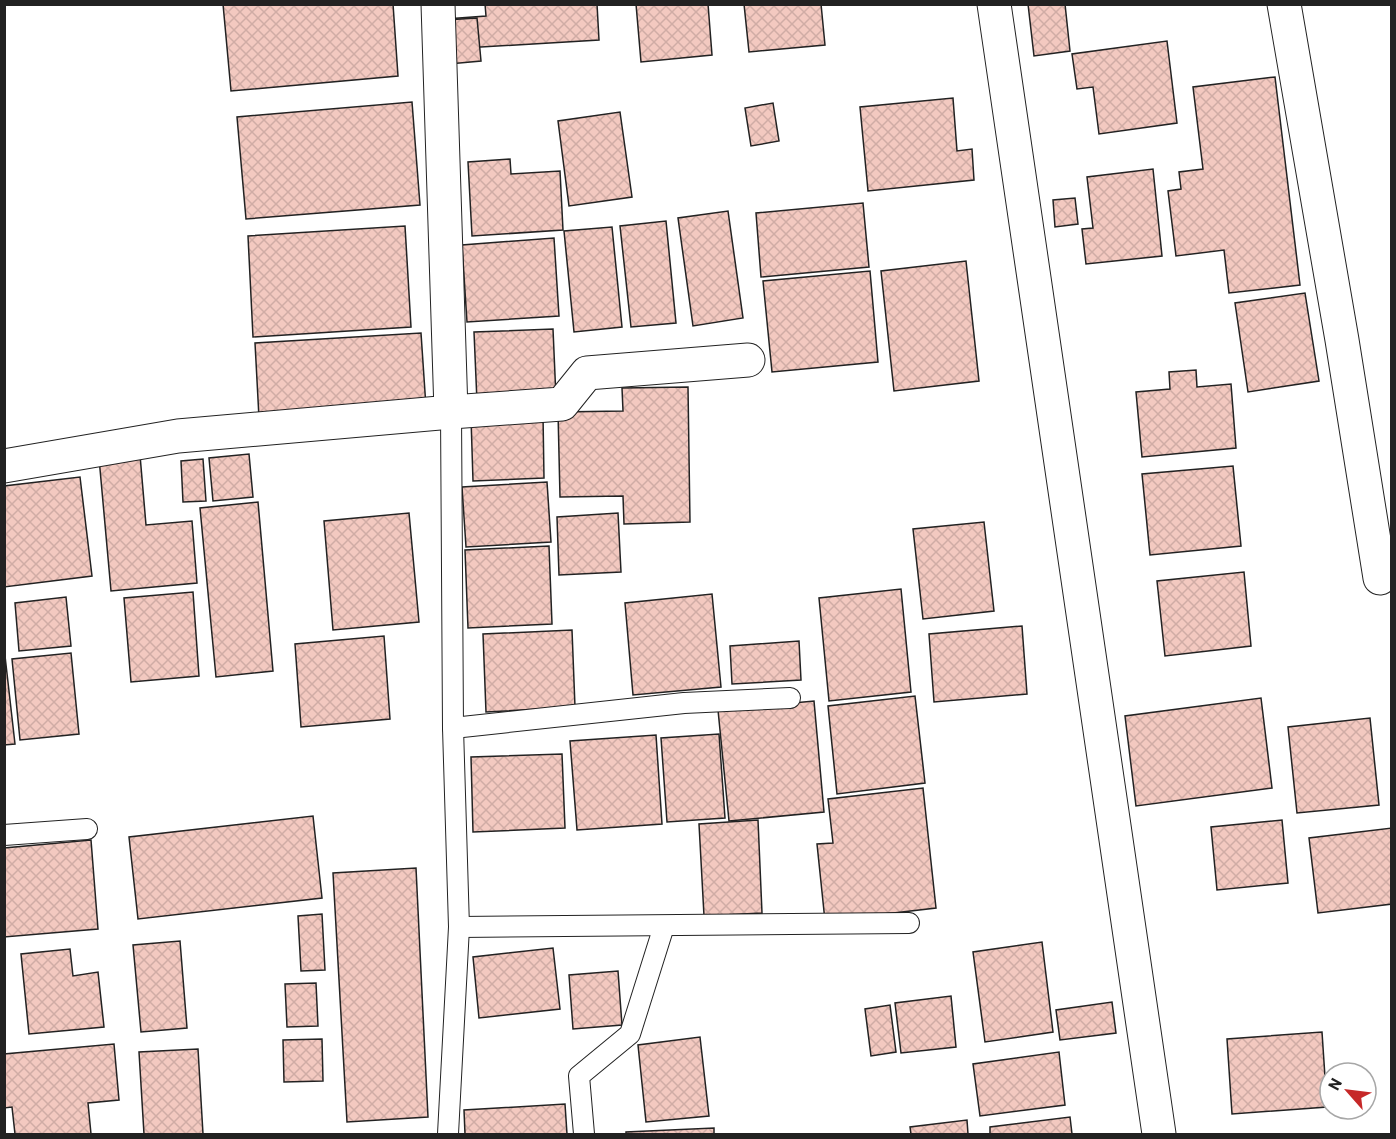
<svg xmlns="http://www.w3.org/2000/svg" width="1396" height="1139" font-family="Barlow,sans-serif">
	<defs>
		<pattern id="building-cross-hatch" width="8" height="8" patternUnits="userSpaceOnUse" patternTransform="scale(1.5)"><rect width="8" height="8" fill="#f3c9c0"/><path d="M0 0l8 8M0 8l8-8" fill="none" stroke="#d0aca5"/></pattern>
	</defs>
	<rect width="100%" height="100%" fill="#fff"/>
	<g fill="url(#building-cross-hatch)" stroke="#222" stroke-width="1.5">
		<path d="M 223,4 L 393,4 L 398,76 L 231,91 Z"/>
		<path d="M 485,4 L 597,4 L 599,40 L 448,49 L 446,19 L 486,16 Z"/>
		<path d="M 636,4 L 708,4 L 712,55 L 641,62 Z"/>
		<path d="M 744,4 L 821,4 L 825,45 L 749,52 Z"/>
		<path d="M 1028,4 L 1065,4 L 1070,51 L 1034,56 Z"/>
		<path d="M 477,18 L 481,61 L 449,64 L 445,20 Z"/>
		<path d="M 1167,41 L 1177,123 L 1099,134 L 1093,87 L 1077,89 L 1072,54 Z"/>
		<path d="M 1275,77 L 1300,285 L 1229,293 L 1224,250 L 1176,256 L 1168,191 L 1181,189 L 1179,172 L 1203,169 L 1193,87 Z"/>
		<path d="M 953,98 L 957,151 L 972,149 L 974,180 L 868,191 L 860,107 Z"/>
		<path d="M 412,102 L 420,205 L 246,219 L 237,117 Z"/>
		<path d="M 773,103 L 779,141 L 751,146 L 745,108 Z"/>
		<path d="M 620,112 L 632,197 L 569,206 L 558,121 Z"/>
		<path d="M 510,159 L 511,174 L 560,171 L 563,230 L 472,236 L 468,162 Z"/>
		<path d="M 1153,169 L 1162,256 L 1086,264 L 1082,229 L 1093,228 L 1087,177 Z"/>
		<path d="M 1075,198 L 1078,224 L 1055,227 L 1053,200 Z"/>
		<path d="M 863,203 L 869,267 L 761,277 L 756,213 Z"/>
		<path d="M 728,211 L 743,318 L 693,326 L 678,218 Z"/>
		<path d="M 666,221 L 676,323 L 631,327 L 620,226 Z"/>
		<path d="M 405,226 L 411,327 L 253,337 L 248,236 Z"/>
		<path d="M 612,227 L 622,327 L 574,332 L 564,231 Z"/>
		<path d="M 554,238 L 559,316 L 467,322 L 462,245 Z"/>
		<path d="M 966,261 L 979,381 L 894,391 L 881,271 Z"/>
		<path d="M 870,271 L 878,362 L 772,372 L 763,281 Z"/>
		<path d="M 1305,293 L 1319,381 L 1248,392 L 1235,303 Z"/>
		<path d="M 553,329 L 556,398 L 477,402 L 474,332 Z"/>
		<path d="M 421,333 L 426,407 L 259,418 L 255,343 Z"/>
		<path d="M 1196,370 L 1197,387 L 1231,384 L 1236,448 L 1142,457 L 1136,392 L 1170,389 L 1169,372 Z"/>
		<path d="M 688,387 L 690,522 L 624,524 L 623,496 L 560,497 L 558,412 L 623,411 L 622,388 Z"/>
		<path d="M 543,415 L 544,478 L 473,481 L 471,418 Z"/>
		<path d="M 249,454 L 253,497 L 213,501 L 209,458 Z"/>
		<path d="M 140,455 L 146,525 L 192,521 L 197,583 L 111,591 L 99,458 Z"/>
		<path d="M 203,459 L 206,501 L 183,502 L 181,461 Z"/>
		<path d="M 1233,466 L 1241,546 L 1150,555 L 1142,474 Z"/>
		<path d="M 80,477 L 92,576 L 4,587 L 4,486 Z"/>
		<path d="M 547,482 L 551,542 L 466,547 L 462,487 Z"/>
		<path d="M 258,502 L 273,671 L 216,677 L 200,508 Z"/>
		<path d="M 409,513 L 419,622 L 333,630 L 324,521 Z"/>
		<path d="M 618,513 L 621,572 L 559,575 L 557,517 Z"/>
		<path d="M 984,522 L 994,611 L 923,619 L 913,529 Z"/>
		<path d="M 549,546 L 552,624 L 468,628 L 465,550 Z"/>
		<path d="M 1244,572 L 1251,646 L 1165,656 L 1157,581 Z"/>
		<path d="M 901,589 L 911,692 L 829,701 L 819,598 Z"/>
		<path d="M 193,592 L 199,676 L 131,682 L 124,598 Z"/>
		<path d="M 712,594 L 721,687 L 633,695 L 625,603 Z"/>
		<path d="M 66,597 L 71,646 L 19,651 L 15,603 Z"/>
		<path d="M 1022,626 L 1027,694 L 934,702 L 929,634 Z"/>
		<path d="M 572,630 L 575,707 L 486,712 L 483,634 Z"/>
		<path d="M 384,636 L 390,719 L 301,727 L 295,644 Z"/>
		<path d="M 799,641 L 801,680 L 732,684 L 730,646 Z"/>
		<path d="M 4,647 L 15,744 L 4,745 Z"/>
		<path d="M 71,653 L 79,734 L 20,740 L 12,659 Z"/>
		<path d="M 915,696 L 925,783 L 837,794 L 828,706 Z"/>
		<path d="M 1261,698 L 1272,788 L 1136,806 L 1125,716 Z"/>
		<path d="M 814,701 L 824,812 L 729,821 L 718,710 Z"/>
		<path d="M 1370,718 L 1379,805 L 1297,813 L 1288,727 Z"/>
		<path d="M 719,734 L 725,818 L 667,822 L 661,738 Z"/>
		<path d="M 656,735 L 662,824 L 577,830 L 570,741 Z"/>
		<path d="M 562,754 L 565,828 L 473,832 L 471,757 Z"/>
		<path d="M 923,788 L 936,908 L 825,921 L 817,844 L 833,843 L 828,799 Z"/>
		<path d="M 313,816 L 322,898 L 138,919 L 129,837 Z"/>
		<path d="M 758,820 L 762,913 L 704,916 L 699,824 Z"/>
		<path d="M 1282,820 L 1288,883 L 1217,890 L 1211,827 Z"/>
		<path d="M 1392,828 L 1392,904 L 1318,913 L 1309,838 Z"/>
		<path d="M 91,840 L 98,929 L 4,937 L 4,848 Z"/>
		<path d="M 416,868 L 428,1117 L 347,1122 L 333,873 Z"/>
		<path d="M 322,914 L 325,970 L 301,971 L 298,916 Z"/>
		<path d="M 180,941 L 187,1028 L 141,1032 L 133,945 Z"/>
		<path d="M 1042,942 L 1053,1032 L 985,1042 L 973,952 Z"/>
		<path d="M 553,948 L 560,1009 L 479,1018 L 473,957 Z"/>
		<path d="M 70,949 L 73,976 L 98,972 L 104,1027 L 29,1034 L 21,954 Z"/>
		<path d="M 618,971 L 622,1025 L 573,1029 L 569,975 Z"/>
		<path d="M 316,983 L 318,1026 L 287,1027 L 285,984 Z"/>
		<path d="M 951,996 L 956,1047 L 901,1053 L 895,1003 Z"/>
		<path d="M 1112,1002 L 1116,1033 L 1060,1040 L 1056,1010 Z"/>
		<path d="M 890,1005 L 896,1052 L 871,1056 L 865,1009 Z"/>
		<path d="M 1322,1032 L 1327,1107 L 1232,1114 L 1227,1039 Z"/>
		<path d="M 700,1037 L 709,1116 L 646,1122 L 638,1045 Z"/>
		<path d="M 322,1039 L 323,1081 L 284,1082 L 283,1040 Z"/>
		<path d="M 114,1044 L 119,1100 L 88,1103 L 91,1134 L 15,1134 L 12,1107 L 4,1108 L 4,1054 Z"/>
		<path d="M 198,1049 L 203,1134 L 144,1134 L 139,1052 Z"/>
		<path d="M 1059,1052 L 1065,1105 L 980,1116 L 973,1064 Z"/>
		<path d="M 565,1104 L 567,1134 L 465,1134 L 464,1110 Z"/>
		<path d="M 1070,1117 L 1072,1134 L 990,1134 L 990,1127 Z"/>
		<path d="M 967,1120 L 968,1134 L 911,1134 L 910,1127 Z"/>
		<path d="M 714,1128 L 714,1134 L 626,1134 L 626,1132 Z"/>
	</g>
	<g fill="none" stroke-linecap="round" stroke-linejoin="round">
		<g stroke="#222" stroke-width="22">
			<g id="service">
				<path d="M 453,728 L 684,703 L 790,698"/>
				<path d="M 4,835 L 87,829"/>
				<path d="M 459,927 L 909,923"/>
				<path d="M 448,1134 L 459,927 L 453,728 L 451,412"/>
				<path d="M 584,1134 L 579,1076 L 630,1034 L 664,926"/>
			</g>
		</g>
		<g stroke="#222" stroke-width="35">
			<g id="minor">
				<path d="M 994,4 L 1159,1134"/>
				<path d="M 1284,4 L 1342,340 L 1380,578"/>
				<path d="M 451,412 L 562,404 L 587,373 L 748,360"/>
				<path d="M 4,466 L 178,436 L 451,412 L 438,4"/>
			</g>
		</g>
		<use href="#service" stroke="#fff" stroke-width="20"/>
		<use href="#minor" stroke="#fff" stroke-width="33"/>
	</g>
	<rect width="1396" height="1139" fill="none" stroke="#222222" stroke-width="12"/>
	<g transform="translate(1348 1091) rotate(298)"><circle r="28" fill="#ffffff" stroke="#a7a7a7" stroke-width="1.5"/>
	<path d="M0-4.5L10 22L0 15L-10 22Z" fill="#c62828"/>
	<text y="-9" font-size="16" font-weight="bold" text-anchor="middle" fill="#222222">N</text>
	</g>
</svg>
